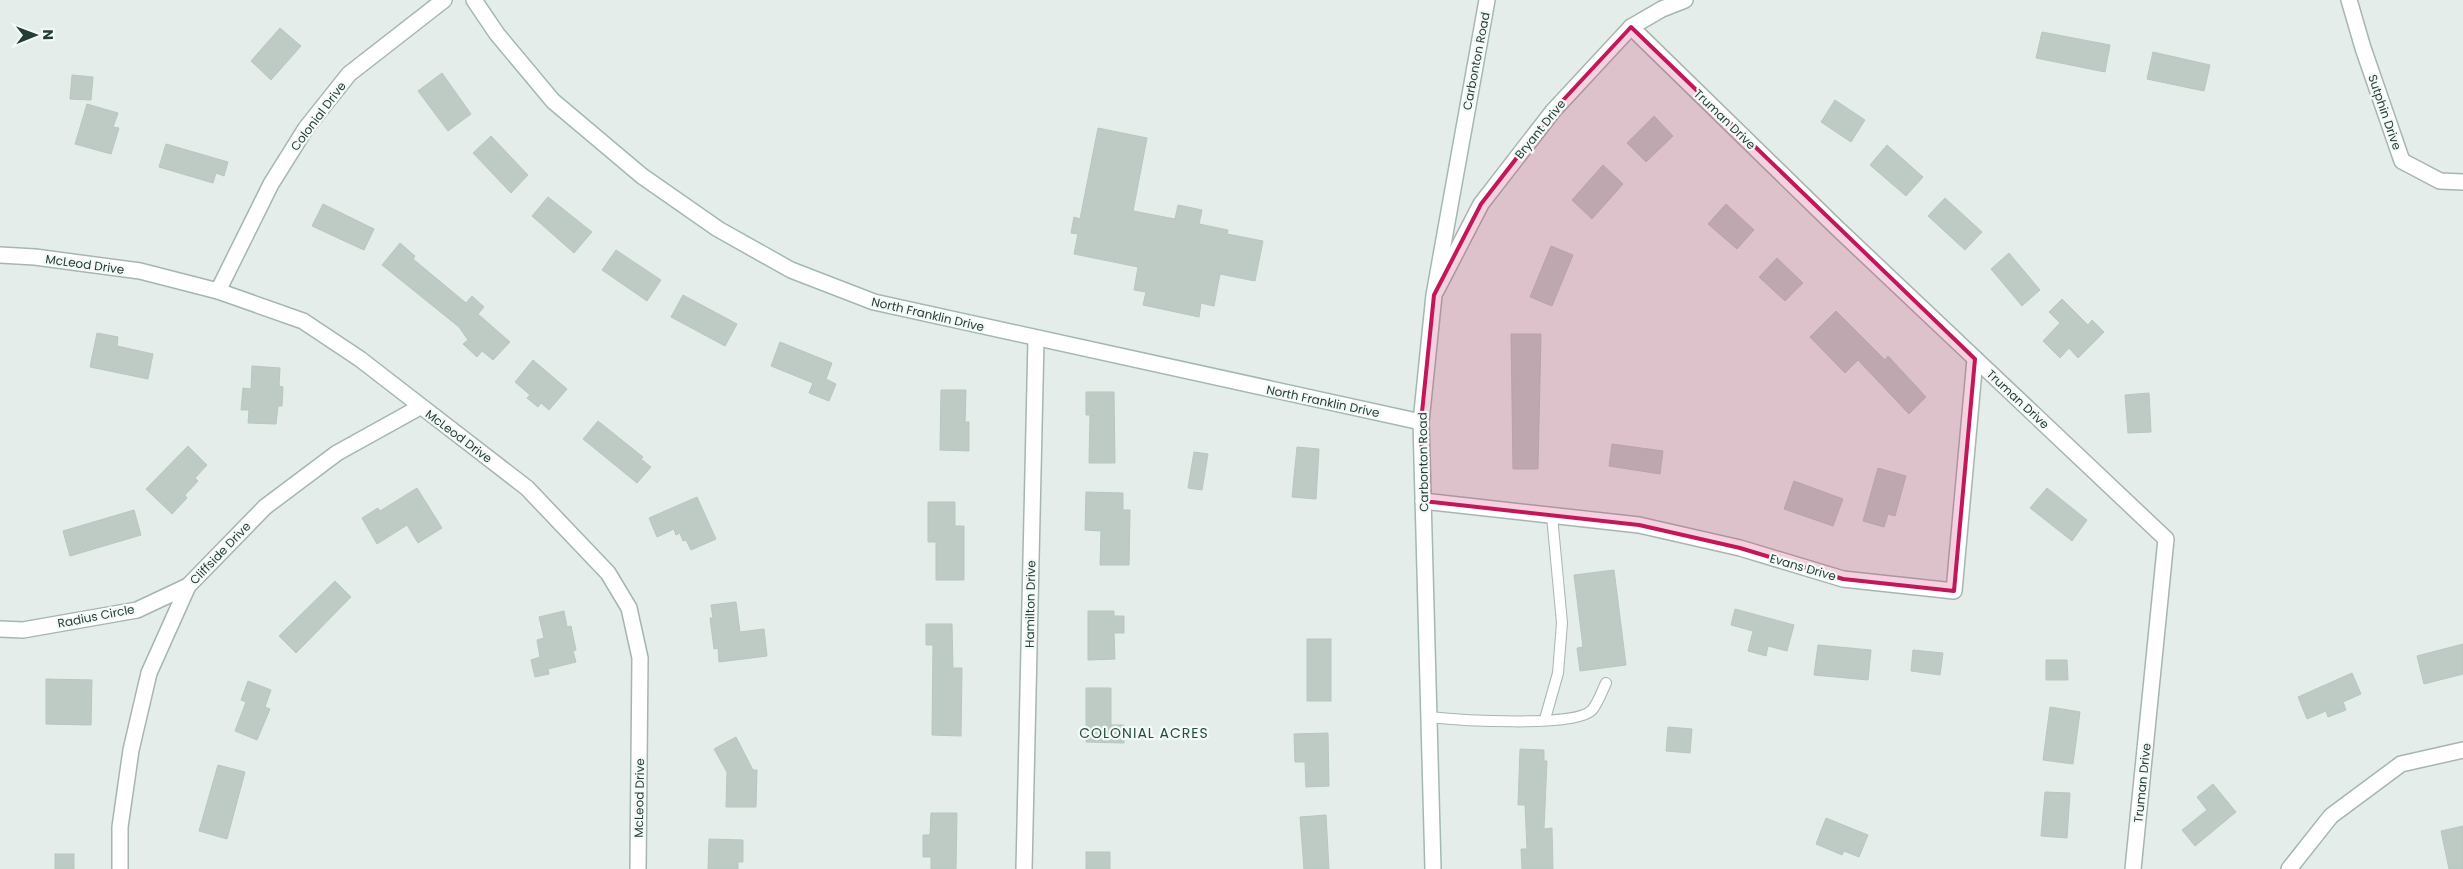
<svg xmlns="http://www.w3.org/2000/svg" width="2463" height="869" font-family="Poppins,sans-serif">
	<rect width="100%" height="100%" fill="#e4ede9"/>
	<g fill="#bdcbc4" stroke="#b7c7bf">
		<path d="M 280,28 L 301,46 L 271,80 L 251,61 Z"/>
		<path d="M 2042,32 L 2110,45 L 2105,72 L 2036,58 Z"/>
		<path d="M 2153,52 L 2210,65 L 2204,91 L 2147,79 Z"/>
		<path d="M 442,73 L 471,114 L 448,131 L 418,91 Z"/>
		<path d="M 72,75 L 93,77 L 91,100 L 70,99 Z"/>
		<path d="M 1835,100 L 1865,120 L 1851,142 L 1821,122 Z"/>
		<path d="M 87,104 L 118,113 L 113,127 L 119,128 L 111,154 L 75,144 Z"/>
		<path d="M 1654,116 L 1673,136 L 1646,162 L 1627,143 Z"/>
		<path d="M 1098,128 L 1147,138 L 1133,211 L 1175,219 L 1178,205 L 1202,210 L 1199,224 L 1228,230 L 1227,234 L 1263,241 L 1255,281 L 1220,274 L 1214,306 L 1201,303 L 1199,317 L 1143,305 L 1146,292 L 1134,290 L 1138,267 L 1074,254 L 1078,234 L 1071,233 L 1074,217 L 1080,219 Z"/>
		<path d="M 491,136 L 528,175 L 511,193 L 473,153 Z"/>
		<path d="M 166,144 L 228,162 L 224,176 L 216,173 L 213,183 L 159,167 Z"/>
		<path d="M 1887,145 L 1923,177 L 1906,196 L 1870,165 Z"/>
		<path d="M 1603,165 L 1623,184 L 1592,219 L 1572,200 Z"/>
		<path d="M 548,197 L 592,232 L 574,253 L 532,216 Z"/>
		<path d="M 1945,198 L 1982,232 L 1965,250 L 1928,216 Z"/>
		<path d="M 323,204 L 374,229 L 364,250 L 312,226 Z"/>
		<path d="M 1726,204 L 1754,230 L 1737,249 L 1708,224 Z"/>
		<path d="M 400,243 L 415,256 L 413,259 L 466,303 L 472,296 L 484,307 L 478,314 L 510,342 L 493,360 L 482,351 L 477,357 L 463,344 L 468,340 L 459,327 L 382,265 Z"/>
		<path d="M 1551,246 L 1573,255 L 1552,306 L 1530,297 Z"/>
		<path d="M 616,250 L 661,280 L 647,301 L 602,270 Z"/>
		<path d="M 2009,253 L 2040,290 L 2022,306 L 1991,269 Z"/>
		<path d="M 1777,258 L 1803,283 L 1785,301 L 1759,277 Z"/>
		<path d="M 683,295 L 737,324 L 725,346 L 671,317 Z"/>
		<path d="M 2062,299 L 2088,325 L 2092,320 L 2104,332 L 2078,358 L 2069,348 L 2060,358 L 2043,341 L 2060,323 L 2049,312 Z"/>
		<path d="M 1836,311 L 1885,360 L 1888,356 L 1926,397 L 1909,414 L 1858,360 L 1845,373 L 1810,337 Z"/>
		<path d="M 97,333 L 118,337 L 117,346 L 153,354 L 148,379 L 90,367 Z"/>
		<path d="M 1511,334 L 1541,334 L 1538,469 L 1513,469 Z"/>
		<path d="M 780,342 L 832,363 L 826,379 L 836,384 L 829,401 L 809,393 L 813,383 L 771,366 Z"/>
		<path d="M 533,360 L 567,389 L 549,410 L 541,403 L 538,407 L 527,398 L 530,395 L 515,382 Z"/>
		<path d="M 252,366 L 280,368 L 279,386 L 283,387 L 282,406 L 278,406 L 276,424 L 248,423 L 249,410 L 241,410 L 243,388 L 251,389 Z"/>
		<path d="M 941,390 L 966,390 L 965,422 L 969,422 L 969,451 L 940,450 Z"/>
		<path d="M 1086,392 L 1114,392 L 1115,463 L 1089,463 L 1090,415 L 1086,415 Z"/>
		<path d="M 2149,393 L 2151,432 L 2128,433 L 2125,395 Z"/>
		<path d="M 598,421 L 643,457 L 641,459 L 651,467 L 637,483 L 583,439 Z"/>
		<path d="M 1612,444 L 1663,451 L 1660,474 L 1609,466 Z"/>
		<path d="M 188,446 L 207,465 L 195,478 L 198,481 L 185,495 L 187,498 L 172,514 L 146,489 Z"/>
		<path d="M 1297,447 L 1319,449 L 1316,499 L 1292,497 Z"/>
		<path d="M 1194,452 L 1208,454 L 1202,490 L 1188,488 Z"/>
		<path d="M 1878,468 L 1906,476 L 1895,516 L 1888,514 L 1884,527 L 1863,521 Z"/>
		<path d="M 1794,481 L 1843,499 L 1833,526 L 1784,509 Z"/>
		<path d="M 417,488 L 442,528 L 418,543 L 407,525 L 377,544 L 362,518 L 378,508 L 380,511 Z"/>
		<path d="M 2047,488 L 2087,520 L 2072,541 L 2030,508 Z"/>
		<path d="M 1086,492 L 1123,493 L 1123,510 L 1130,510 L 1129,565 L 1100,565 L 1101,531 L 1085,530 Z"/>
		<path d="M 697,497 L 716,539 L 691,550 L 686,540 L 683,541 L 680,533 L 676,535 L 674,529 L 657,537 L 649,518 Z"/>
		<path d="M 928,502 L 955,502 L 955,526 L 964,526 L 964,580 L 936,580 L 936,542 L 928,542 Z"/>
		<path d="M 134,510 L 141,535 L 70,556 L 63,531 Z"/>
		<path d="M 1614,570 L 1626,665 L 1580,671 L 1577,648 L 1583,647 L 1574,575 Z"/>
		<path d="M 335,581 L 351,597 L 296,653 L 279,636 Z"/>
		<path d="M 736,602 L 740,632 L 764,629 L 767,656 L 719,662 L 718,648 L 714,649 L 710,618 L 713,618 L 711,605 Z"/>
		<path d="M 1735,609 L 1794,625 L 1787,651 L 1768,646 L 1766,656 L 1748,651 L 1753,631 L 1731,625 Z"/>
		<path d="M 564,611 L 567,627 L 571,626 L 576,650 L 573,651 L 576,662 L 548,669 L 549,674 L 535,677 L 531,660 L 540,657 L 537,640 L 544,638 L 539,617 Z"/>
		<path d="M 1088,611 L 1114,611 L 1114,616 L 1124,616 L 1124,633 L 1114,633 L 1115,659 L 1088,660 Z"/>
		<path d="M 926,624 L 952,624 L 953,668 L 962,668 L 961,736 L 932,735 L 933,645 L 926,645 Z"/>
		<rect x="1307" y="639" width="24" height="62"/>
		<path d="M 2463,644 L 2463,674 L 2424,684 L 2417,656 Z"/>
		<path d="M 1818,645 L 1871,650 L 1868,680 L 1814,675 Z"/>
		<path d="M 1913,650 L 1943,653 L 1940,675 L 1911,671 Z"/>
		<path d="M 2046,660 L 2067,660 L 2068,680 L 2046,680 Z"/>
		<path d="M 2352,673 L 2361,694 L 2343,702 L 2346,710 L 2328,717 L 2326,711 L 2307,719 L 2298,697 Z"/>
		<path d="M 46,679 L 92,680 L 91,725 L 46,724 Z"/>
		<path d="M 248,681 L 271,690 L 265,707 L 270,709 L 257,740 L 235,731 L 246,702 L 241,700 Z"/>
		<path d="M 1086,688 L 1111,688 L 1111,725 L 1124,725 L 1124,743 L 1086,742 Z"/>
		<path d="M 2050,707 L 2080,712 L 2073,764 L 2043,760 Z"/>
		<path d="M 1668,727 L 1692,729 L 1690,753 L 1666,751 Z"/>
		<path d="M 1328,733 L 1329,786 L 1306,787 L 1305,762 L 1295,762 L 1294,734 Z"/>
		<path d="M 736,737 L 753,770 L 757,770 L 756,807 L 726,807 L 727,772 L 714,749 Z"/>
		<path d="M 1520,749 L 1544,750 L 1544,761 L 1547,761 L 1544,829 L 1552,828 L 1553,869 L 1522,869 L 1521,849 L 1527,849 L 1525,805 L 1518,805 Z"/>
		<path d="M 218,765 L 245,772 L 227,839 L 199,831 Z"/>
		<path d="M 2213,784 L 2236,812 L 2195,846 L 2182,830 L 2207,810 L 2197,797 Z"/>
		<path d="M 2045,792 L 2070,793 L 2067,838 L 2041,836 Z"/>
		<path d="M 931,813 L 957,813 L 956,869 L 931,869 L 931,857 L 923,857 L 923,835 L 930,835 Z"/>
		<path d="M 1326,815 L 1329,869 L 1304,869 L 1300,817 Z"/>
		<path d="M 1826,818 L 1868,835 L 1859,857 L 1844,851 L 1842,855 L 1816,844 Z"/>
		<path d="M 2463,826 L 2463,869 L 2449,869 L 2441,831 Z"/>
		<path d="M 709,839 L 743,840 L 743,862 L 738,862 L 738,869 L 708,869 Z"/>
		<rect x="1086" y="852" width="24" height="17"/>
		<rect x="55" y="854" width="19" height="15"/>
	</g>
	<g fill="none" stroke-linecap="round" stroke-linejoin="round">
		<g stroke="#a7b5b0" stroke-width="12">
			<g id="lane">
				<path d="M 1429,717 C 1456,720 1576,728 1592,710 C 1598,703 1602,691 1606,683"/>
				<path d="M 1545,719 L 1558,673 L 1562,623 L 1552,516"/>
			</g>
		</g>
		<g stroke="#a7b5b0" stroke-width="18">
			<g id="street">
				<path d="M 2349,0 L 2363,48 L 2402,161 L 2440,181 L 2463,182"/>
				<path d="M 1631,27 L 1836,227 L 2166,539 L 2133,869"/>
				<path d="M 0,255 L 35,257 L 140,271 L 218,291 L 303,321 L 360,359 L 527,488 L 608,573 L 629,608 L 640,658 L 638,869"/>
				<path d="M 218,291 L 271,184 L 306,128 L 349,74 L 444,0"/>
				<path d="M 1436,291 L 1481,204 L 1553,111 L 1631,27 L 1662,9 L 1685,0"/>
				<path d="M 1423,501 L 1639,525 L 1740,548 L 1843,579 L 1954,591 L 1975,359"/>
				<path d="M 0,629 L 23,630 L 137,610 L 188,586"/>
				<path d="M 120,869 L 120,827 L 131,750 L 149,673 L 188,586 L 265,507 L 337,453 L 420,407"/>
				<path d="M 1024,869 L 1036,339"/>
				<path d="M 2289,869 L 2331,816 L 2401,764 L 2463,750"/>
			</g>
		</g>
		<g stroke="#a3b9b0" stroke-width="18">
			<g id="secondary">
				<path d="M 474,0 L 497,34 L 553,101 L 642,176 L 718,229 L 791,270 L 874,302 L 1421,422"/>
				<path d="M 1433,869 L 1421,422 L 1434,295 L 1487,0"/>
			</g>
		</g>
		<use href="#lane" stroke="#fff" stroke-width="10"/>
		<use href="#street" stroke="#fff" stroke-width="15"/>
		<use href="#secondary" stroke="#fff" stroke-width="15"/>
	</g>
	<path fill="#c2185b" fill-opacity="0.2" stroke="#c2185b" stroke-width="4" stroke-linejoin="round" d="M 1631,27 L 1975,359 L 1954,591 L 1843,579 L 1740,548 L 1639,525 L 1423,501 L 1421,422 L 1434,295 L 1481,204 L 1553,111 Z"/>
	<g text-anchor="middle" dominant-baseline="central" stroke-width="4.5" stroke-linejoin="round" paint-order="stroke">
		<g font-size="12" fill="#243e36" stroke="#f5faf7">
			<text transform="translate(1476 61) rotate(-79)">Carbonton Road</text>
			<text transform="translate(2385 112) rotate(71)">Sutphin Drive</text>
			<text transform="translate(318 116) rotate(-53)">Colonial Drive</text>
			<text transform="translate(1725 119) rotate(44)">Truman Drive</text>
			<text transform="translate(1540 129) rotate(-51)">Bryant Drive</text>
			<text transform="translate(85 264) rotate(8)">McLeod Drive</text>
			<text transform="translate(928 314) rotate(13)">North Franklin Drive</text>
			<text transform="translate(2018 399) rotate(43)">Truman Drive</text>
			<text transform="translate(1323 401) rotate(12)">North Franklin Drive</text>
			<text transform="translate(459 436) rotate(37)">McLeod Drive</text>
			<text transform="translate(1423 462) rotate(-91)">Carbonton Road</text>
			<text transform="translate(220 553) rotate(-46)">Cliffside Drive</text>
			<text transform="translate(1803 567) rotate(16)">Evans Drive</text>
			<text transform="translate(1030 604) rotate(-89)">Hamilton Drive</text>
			<text transform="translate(96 616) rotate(-11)">Radius Circle</text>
			<text transform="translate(2142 783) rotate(-84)">Truman Drive</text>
			<text transform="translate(639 798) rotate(-89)">McLeod Drive</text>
		</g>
		<g font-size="14" letter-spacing="1" fill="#215041" stroke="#f5faf7">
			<text x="1144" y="733">COLONIAL ACRES</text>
		</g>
	</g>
	<g transform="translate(35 35) rotate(89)" stroke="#f5faf7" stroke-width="4" paint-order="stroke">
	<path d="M0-4L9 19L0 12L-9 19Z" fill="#243e36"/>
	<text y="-8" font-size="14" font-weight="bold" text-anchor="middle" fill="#243e36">N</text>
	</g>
</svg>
